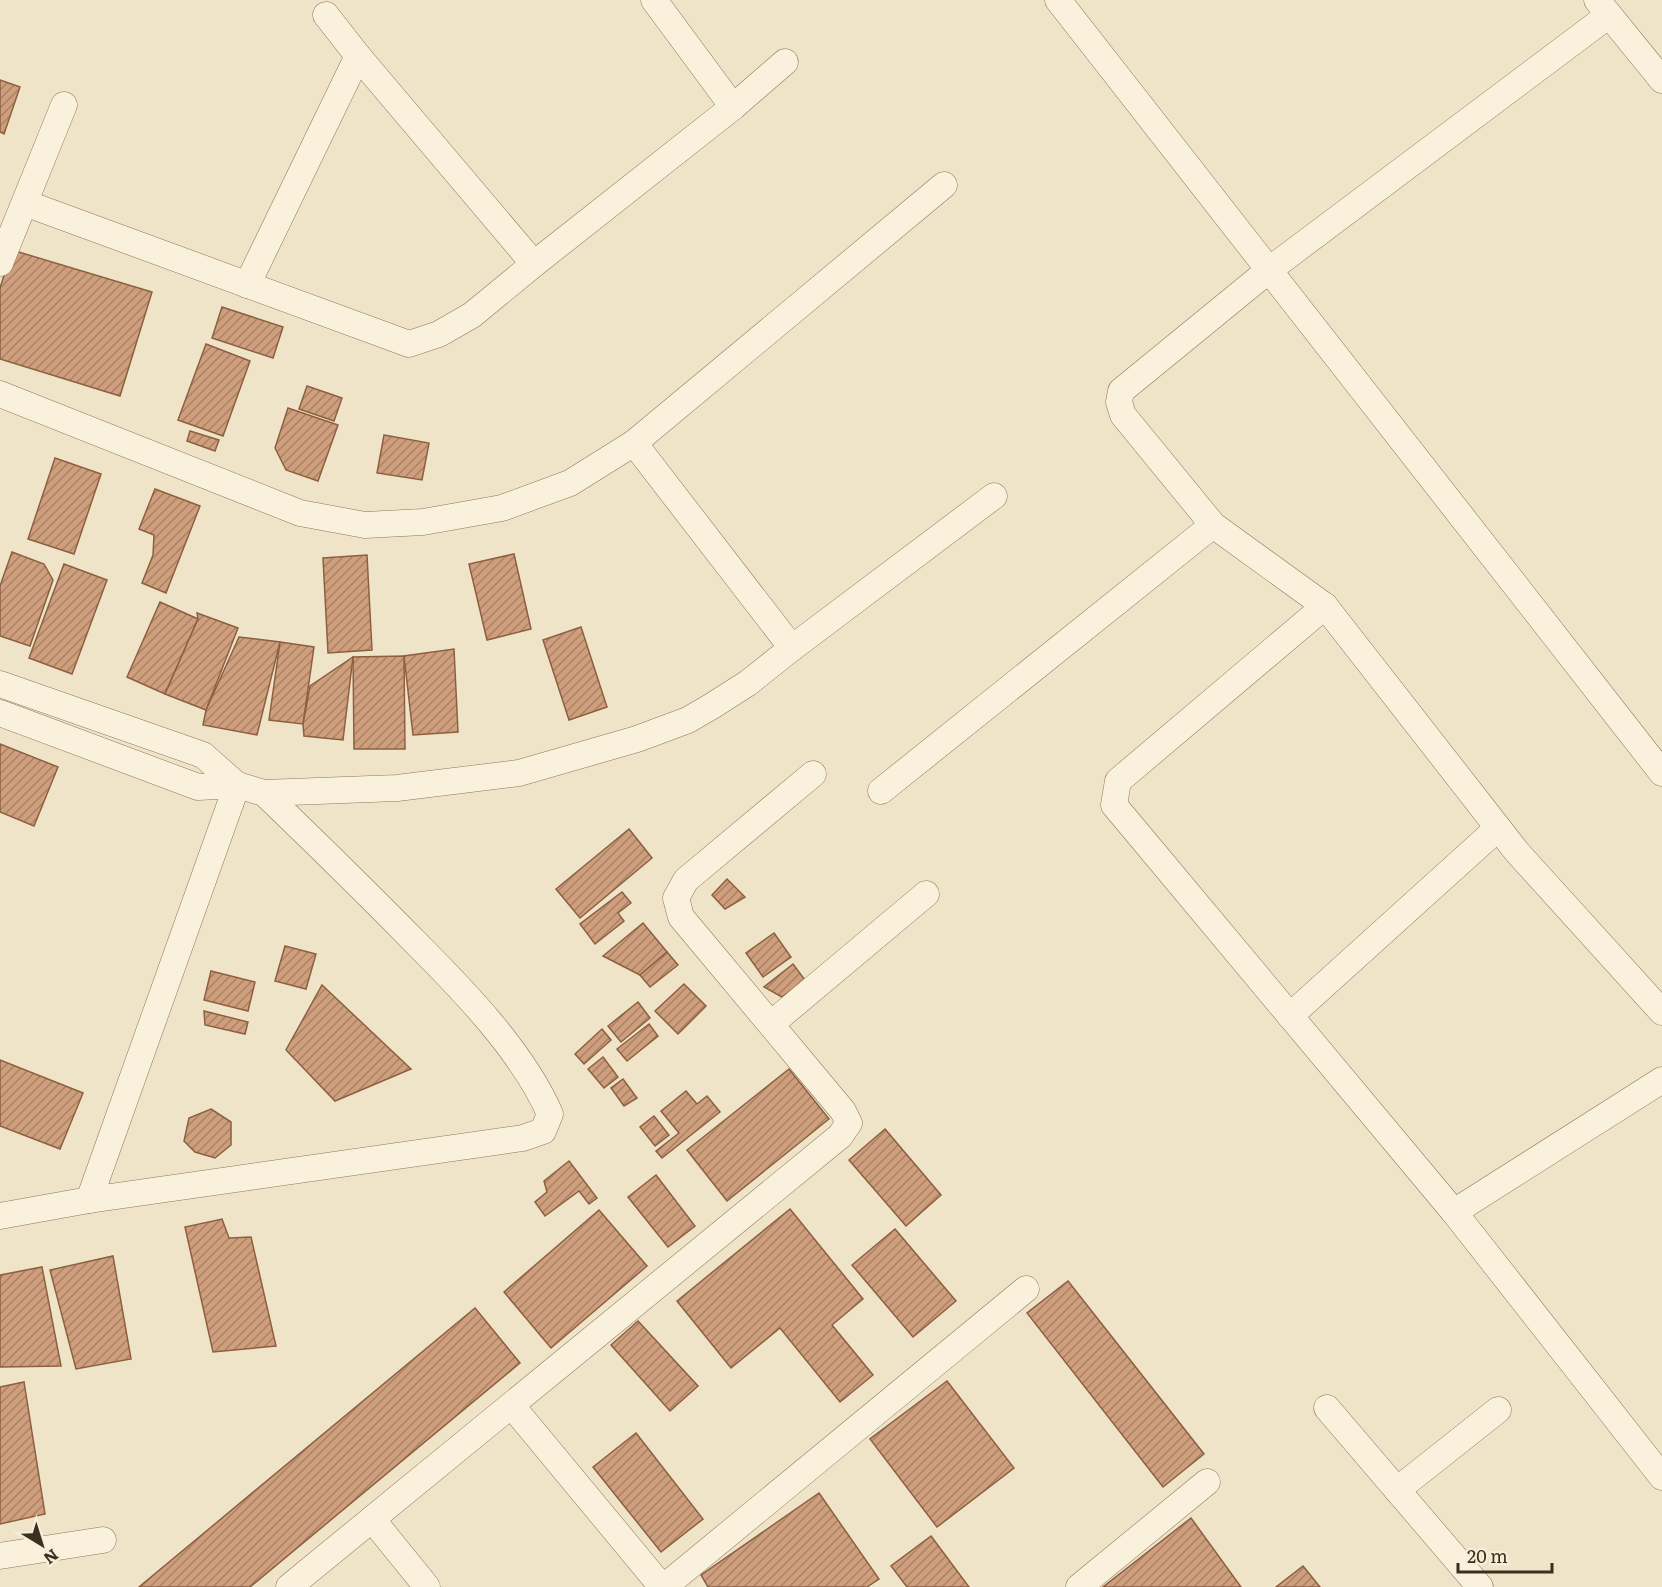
<svg xmlns="http://www.w3.org/2000/svg" width="1662" height="1587" font-family="Literata,serif">
	<defs>
		<pattern id="building-hatch" width="6" height="6" patternUnits="userSpaceOnUse" patternTransform="scale(1.5)"><rect width="6" height="6" fill="#cf9f7d"/><path d="M-1 1l2-2M0 6l6-6M5 7l2-2" fill="none" stroke="#a98266"/></pattern>
	</defs>
	<rect width="100%" height="100%" fill="#f0e4c8"/>
	<g fill="url(#building-hatch)" stroke="#8d5f41" stroke-width="1.5">
		<path d="M 0,80 L 20,87 L 4,134 L 0,132 Z"/>
		<path d="M 12,250 L 152,292 L 120,396 L 0,359 L 0,288 Z"/>
		<path d="M 222,307 L 283,327 L 273,358 L 212,338 Z"/>
		<path d="M 206,344 L 250,361 L 223,436 L 178,420 Z"/>
		<path d="M 307,386 L 342,398 L 334,421 L 299,409 Z"/>
		<path d="M 288,408 L 338,425 L 318,481 L 286,470 L 275,448 Z"/>
		<path d="M 190,431 L 219,440 L 215,451 L 187,441 Z"/>
		<path d="M 384,435 L 429,443 L 422,480 L 377,473 Z"/>
		<path d="M 55,458 L 101,474 L 74,554 L 28,539 Z"/>
		<path d="M 155,489 L 200,506 L 166,593 L 142,583 L 153,555 L 154,535 L 139,529 Z"/>
		<path d="M 12,552 L 44,564 L 53,580 L 30,646 L 0,636 L 0,586 Z"/>
		<path d="M 514,554 L 531,629 L 487,640 L 469,564 Z"/>
		<path d="M 367,555 L 372,650 L 328,653 L 323,558 Z"/>
		<path d="M 64,564 L 107,580 L 72,674 L 29,658 Z"/>
		<path d="M 160,602 L 198,619 L 165,694 L 127,677 Z"/>
		<path d="M 197,613 L 238,628 L 206,710 L 165,694 L 198,619 Z"/>
		<path d="M 581,627 L 607,707 L 569,720 L 543,640 Z"/>
		<path d="M 239,637 L 280,642 L 257,735 L 203,725 L 206,710 Z"/>
		<path d="M 280,642 L 314,647 L 303,724 L 269,720 Z"/>
		<path d="M 454,649 L 458,732 L 413,735 L 404,656 Z"/>
		<path d="M 404,656 L 405,749 L 354,749 L 353,657 Z"/>
		<path d="M 353,657 L 343,740 L 304,736 L 303,724 L 310,686 Z"/>
		<path d="M 0,744 L 58,767 L 34,826 L 0,812 Z"/>
		<path d="M 629,829 L 652,858 L 580,918 L 556,889 Z"/>
		<path d="M 727,879 L 745,897 L 725,909 L 712,895 Z"/>
		<path d="M 622,892 L 631,903 L 618,913 L 624,921 L 595,944 L 580,924 Z"/>
		<path d="M 643,923 L 667,952 L 640,975 L 603,956 Z"/>
		<path d="M 774,933 L 791,957 L 763,977 L 746,953 Z"/>
		<path d="M 285,946 L 316,954 L 306,989 L 275,981 Z"/>
		<path d="M 667,952 L 678,965 L 650,987 L 640,975 Z"/>
		<path d="M 793,964 L 805,980 L 782,997 L 764,987 Z"/>
		<path d="M 211,971 L 255,982 L 248,1011 L 204,1000 Z"/>
		<path d="M 684,984 L 706,1006 L 678,1034 L 655,1011 Z"/>
		<path d="M 322,985 L 411,1069 L 335,1101 L 286,1050 Z"/>
		<path d="M 638,1002 L 650,1018 L 621,1042 L 608,1026 Z"/>
		<path d="M 204,1011 L 248,1022 L 245,1034 L 205,1025 Z"/>
		<path d="M 649,1024 L 658,1036 L 627,1061 L 617,1049 Z"/>
		<path d="M 602,1029 L 611,1040 L 584,1064 L 575,1054 Z"/>
		<path d="M 603,1057 L 618,1077 L 604,1088 L 588,1069 Z"/>
		<path d="M 0,1060 L 83,1093 L 60,1149 L 0,1126 Z"/>
		<path d="M 789,1069 L 829,1119 L 727,1201 L 687,1150 Z"/>
		<path d="M 623,1079 L 637,1098 L 624,1106 L 611,1088 Z"/>
		<path d="M 686,1091 L 697,1104 L 707,1096 L 720,1112 L 662,1158 L 656,1151 L 679,1133 L 661,1111 Z"/>
		<path d="M 211,1109 L 231,1122 L 231,1145 L 215,1158 L 195,1152 L 184,1141 L 189,1118 Z"/>
		<path d="M 654,1116 L 669,1135 L 655,1146 L 640,1127 Z"/>
		<path d="M 885,1129 L 941,1195 L 906,1226 L 849,1160 Z"/>
		<path d="M 569,1161 L 597,1198 L 589,1204 L 579,1191 L 545,1216 L 535,1202 L 547,1192 L 544,1181 Z"/>
		<path d="M 656,1175 L 695,1226 L 668,1247 L 628,1197 Z"/>
		<path d="M 790,1209 L 863,1299 L 832,1325 L 873,1375 L 840,1402 L 780,1328 L 731,1368 L 677,1301 Z"/>
		<path d="M 599,1210 L 647,1266 L 551,1348 L 504,1292 Z"/>
		<path d="M 222,1219 L 229,1238 L 251,1237 L 276,1346 L 213,1352 L 185,1227 Z"/>
		<path d="M 895,1229 L 956,1301 L 913,1337 L 852,1265 Z"/>
		<path d="M 113,1256 L 131,1359 L 76,1369 L 50,1270 Z"/>
		<path d="M 42,1267 L 61,1366 L 0,1367 L 0,1275 Z"/>
		<path d="M 1068,1281 L 1204,1454 L 1163,1487 L 1027,1313 Z"/>
		<path d="M 475,1308 L 520,1363 L 250,1587 L 139,1587 Z"/>
		<path d="M 638,1321 L 698,1386 L 670,1411 L 611,1345 Z"/>
		<path d="M 947,1381 L 1014,1468 L 937,1527 L 870,1439 Z"/>
		<path d="M 24,1382 L 45,1514 L 0,1524 L 0,1387 Z"/>
		<path d="M 636,1433 L 703,1519 L 661,1552 L 593,1467 Z"/>
		<path d="M 819,1493 L 879,1579 L 867,1587 L 708,1587 L 701,1575 Z"/>
		<path d="M 1191,1518 L 1241,1587 L 1103,1587 Z"/>
		<path d="M 931,1536 L 969,1587 L 907,1587 L 891,1566 Z"/>
		<path d="M 1303,1566 L 1320,1587 L 1276,1587 Z"/>
	</g>
	<g fill="none" stroke-linecap="round" stroke-linejoin="round">
		<g stroke="#8d765c" stroke-width="27">
			<g id="street">
				<path d="M 654,0 L 733,107"/>
				<path d="M 1058,0 L 1662,773"/>
				<path d="M 1597,0 L 1662,80"/>
				<path d="M 326,15 L 358,56 L 534,264"/>
				<path d="M 1609,15 L 1269,270 L 1121,391 L 1119,402 L 1123,415 L 1213,525 L 1325,606 L 1517,852 L 1662,1012"/>
				<path d="M 25,203 L 409,344 L 439,334 L 472,315 L 534,264 L 733,107 L 785,62"/>
				<path d="M 0,263 L 64,105"/>
				<path d="M 247,285 L 358,56"/>
				<path d="M 0,394 L 300,513 L 365,525 L 423,522 L 502,508 L 570,483 L 634,443 L 944,185"/>
				<path d="M 634,443 L 792,648"/>
				<path d="M 1325,606 L 1118,781 L 1114,805 L 1454,1212 L 1662,1477"/>
				<path d="M 0,684 L 203,755 L 237,785"/>
				<path d="M 0,713 L 198,787 L 237,785 L 264,793 L 397,788 L 519,773 L 637,739 L 688,720 L 712,706 L 748,683 L 792,648 L 994,496"/>
				<path d="M 881,791 L 1213,525"/>
				<path d="M 1290,1016 L 1498,828"/>
				<path d="M 771,1024 L 926,894"/>
				<path d="M 89,1200 L 237,785"/>
				<path d="M 1454,1212 L 1662,1080"/>
				<path d="M 0,1216 L 89,1200 L 523,1138 L 543,1131 L 550,1114 C 523,1052 464,991 416,943 C 366,892 315,842 264,793"/>
				<path d="M 512,1406 L 662,1587"/>
				<path d="M 1327,1408 L 1480,1587"/>
				<path d="M 1397,1490 L 1498,1410"/>
				<path d="M 372,1519 L 427,1587"/>
				<path d="M 0,1556 L 103,1540"/>
				<path d="M 289,1587 L 840,1136 L 849,1123 L 843,1111 L 681,917 L 676,898 L 686,880 L 813,774"/>
				<path d="M 664,1587 L 1026,1289"/>
				<path d="M 1079,1587 L 1207,1482"/>
			</g>
		</g>
		<use href="#street" stroke="#faf1dc" stroke-width="26"/>
	</g>
	<g transform="translate(42 1545) rotate(142)" stroke="#f7eed8" stroke-width="4.5" paint-order="stroke">
	<path d="M0-4.5L10 22L0 15L-10 22Z" fill="#3d2e20"/>
	<text y="-9" font-size="16" font-weight="bold" text-anchor="middle" fill="#3d2e20">N</text>
	</g>
	<path d="M1458 1563v9h94v-9" fill="none" stroke="#3d2e20" stroke-width="3"/>
	<text x="1467" y="1563" font-size="18" fill="#3d2e20" stroke="#f7eed8" stroke-width="4.5" paint-order="stroke">20 m</text>
</svg>
